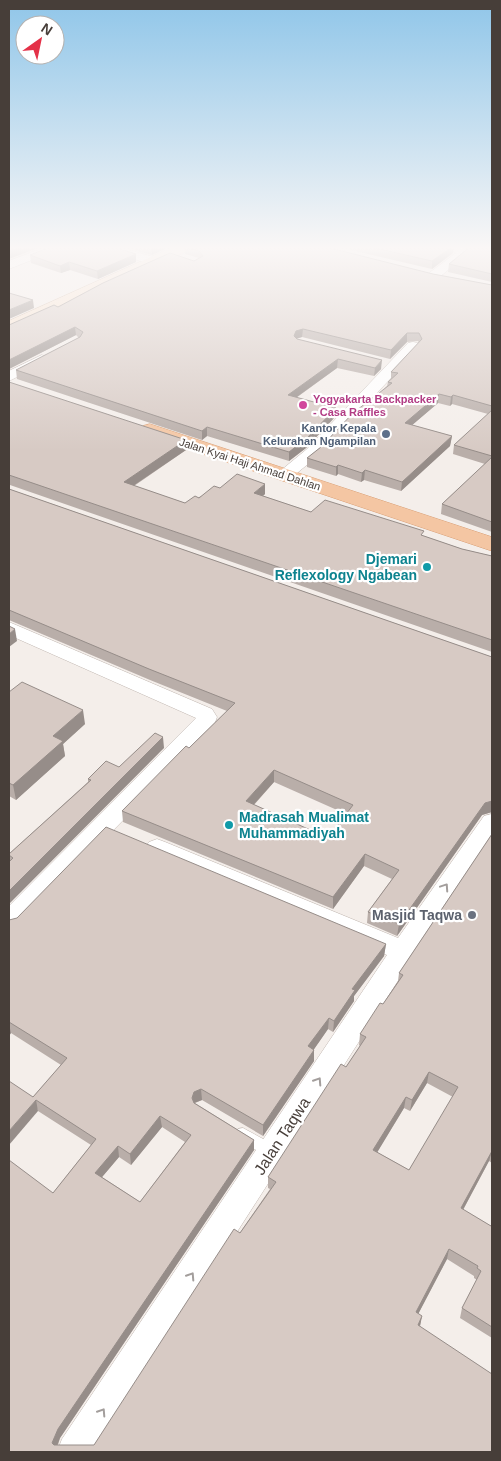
<svg xmlns="http://www.w3.org/2000/svg" width="501" height="1461" font-family="Arial,sans-serif">
	<rect width="100%" height="100%" fill="#f4eeea"/>
	<g fill="none" stroke-linecap="round" stroke-linejoin="round">
		<g stroke="#c1b7b1" stroke-width="1">
			<path id="service" d="M 243,1128 L 276,1146 L 278,1151 L 276,1156 L 271,1158 L 266,1156 L 238,1139 L 236,1134 L 238,1129 Z"/>
		</g>
		<g stroke="#c1b7b1" stroke-width="1">
			<g id="minor">
				<path d="M 46,247 L 62,247 L 60,249 L 9,269 L 9,261 Z"/>
				<path d="M 101,247 L 119,247 L 157,258 L 159,261 L 153,265 L 103,249 Z"/>
				<path d="M 450,247 L 463,247 L 469,253 L 437,279 L 429,279 L 427,276 L 429,273 L 456,253 Z"/>
				<path d="M 413,342 L 418,343 L 420,346 L 418,349 L 319,455 L 291,478 L 279,478 L 277,475 L 279,472 L 307,449 L 408,343 Z"/>
				<path d="M 42,355 L 49,359 L 47,362 L 9,381 L 9,371 Z"/>
				<path d="M 9,622 L 212,709 L 217,717 L 213,728 L 18,928 L 9,931 L 9,906 L 196,718 L 9,635 Z"/>
				<path d="M 492,814 L 492,839 L 435,923 L 96,1452 L 57,1452 L 62,1439 L 387,955 L 149,854 L 145,848 L 149,842 L 157,839 L 165,842 L 398,938 L 484,816 Z"/>
			</g>
		</g>
		<g stroke="#d1b7a1" stroke-width="1">
			<path id="secondary" d="M 173,247 L 192,247 L 190,250 L 9,332 L 9,321 Z"/>
		</g>
		<g stroke="#d89e74" stroke-width="1">
			<path id="primary" d="M 150,424 L 492,537 L 492,551 L 143,434 L 140,430 L 143,426 Z"/>
		</g>
		<use href="#service" fill="#fff" fill-rule="evenodd"/>
		<use href="#minor" fill="#fff" fill-rule="evenodd"/>
		<use href="#secondary" fill="#f9e3cf" fill-rule="evenodd"/>
		<use href="#primary" fill="#f4c6a3" fill-rule="evenodd"/>
	</g>
	<g fill="#b9aea9" fill-rule="evenodd">
		<path d="M 125,247 L 169,247 L 152,255 Z"/>
		<path d="M 185,247 L 433,274 L 492,285 L 492,532 L 441,514 L 442,504 L 485,464 L 453,454 L 454,445 L 488,414 L 452,404 L 450,406 L 438,403 L 412,425 L 452,436 L 450,446 L 401,491 L 364,480 L 361,482 L 338,474 L 336,476 L 307,467 L 307,458 L 321,447 L 387,386 L 388,382 L 391,379 L 391,372 L 419,343 L 418,341 L 407,342 L 390,359 L 302,337 L 296,339 L 381,369 L 374,376 L 337,368 L 296,398 L 336,408 L 335,417 L 306,448 L 289,461 L 207,436 L 202,440 L 17,379 L 16,370 L 79,338 L 76,335 L 9,369 L 9,325 L 58,307 L 194,261 L 199,258 L 185,254 Z"/>
		<path d="M 338,247 L 454,247 L 453,253 L 432,269 Z"/>
		<path d="M 465,247 L 492,247 L 492,282 L 448,272 L 449,264 L 467,249 Z"/>
		<path d="M 30,255 L 136,262 L 98,279 L 70,270 L 61,273 L 31,263 Z"/>
		<path d="M 9,382 L 186,450 L 134,486 L 185,503 L 220,488 L 265,494 L 263,496 L 311,512 L 424,536 L 462,549 L 492,556 L 492,652 L 10,485 L 9,486 Z"/>
		<path d="M 9,489 L 492,657 L 492,813 L 492,812 L 482,815 L 397,936 L 367,923 L 368,912 L 392,879 L 364,866 L 333,909 L 123,822 L 122,811 L 189,748 L 227,711 L 150,680 L 9,620 ZM 274,782 L 346,814 L 328,838 L 254,805 Z"/>
		<path d="M 9,692 L 85,724 L 63,744 L 65,756 L 16,800 L 9,796 Z"/>
		<path d="M 164,748 L 9,862 L 9,854 L 88,782 L 88,779 L 119,767 Z"/>
		<path d="M 492,834 L 492,1163 L 489,1161 L 463,1210 L 491,1226 L 492,1223 L 492,1338 L 460,1318 L 462,1308 L 477,1280 L 474,1278 L 474,1276 L 447,1259 L 418,1314 L 422,1316 L 420,1326 L 492,1452 L 9,1452 L 53,1193 L 91,1145 L 38,1111 L 33,1097 L 61,1065 L 11,1033 L 9,1036 L 9,920 L 386,944 L 384,956 L 354,996 L 354,1001 L 333,1032 L 328,1029 L 314,1049 L 314,1061 L 263,1136 L 202,1100 L 195,1103 L 254,1140 L 254,1150 L 60,1438 L 58,1445 L 94,1445 L 270,1189 L 268,1188 L 268,1177 L 346,1067 L 360,1046 L 359,1045 L 360,1034 L 383,1004 L 398,981 L 399,973 ZM 427,1083 L 453,1097 L 409,1170 L 377,1152 L 404,1108 L 410,1111 ZM 162,1127 L 185,1142 L 140,1202 L 102,1177 L 119,1157 L 131,1165 Z"/>
	</g>
	<g fill="#968d89">
		<path d="M 20,247 L 41,247 L 9,259 L 9,251 Z"/>
		<path d="M 151,247 L 169,247 L 152,255 Z"/>
		<path d="M 452,247 L 454,247 L 453,253 L 432,269 L 432,261 Z"/>
		<path d="M 136,254 L 136,262 L 98,279 L 97,271 Z"/>
		<path d="M 69,262 L 70,270 L 61,273 L 60,266 Z"/>
		<path d="M 33,300 L 34,308 L 9,319 L 9,310 Z"/>
		<path d="M 75,327 L 76,335 L 9,369 L 9,360 Z"/>
		<path d="M 303,329 L 302,337 L 295,339 L 294,336 L 296,331 Z"/>
		<path d="M 407,333 L 407,342 L 390,359 L 391,350 Z"/>
		<path d="M 338,359 L 337,368 L 287,404 L 288,395 Z"/>
		<path d="M 382,360 L 381,369 L 374,376 L 375,368 Z"/>
		<path d="M 439,394 L 438,403 L 404,432 L 405,423 Z"/>
		<path d="M 453,395 L 452,404 L 450,406 L 451,397 Z"/>
		<path d="M 336,408 L 335,417 L 306,448 L 289,461 L 289,452 Z"/>
		<path d="M 207,427 L 207,436 L 202,440 L 202,431 Z"/>
		<path d="M 452,436 L 450,446 L 401,491 L 402,482 Z"/>
		<path d="M 186,440 L 186,450 L 124,492 L 124,482 Z"/>
		<path d="M 338,465 L 338,474 L 336,476 L 336,467 Z"/>
		<path d="M 365,470 L 364,480 L 361,482 L 362,473 Z"/>
		<path d="M 265,484 L 265,494 L 254,503 L 254,493 Z"/>
		<path d="M 15,629 L 17,641 L 9,647 L 9,634 Z"/>
		<path d="M 83,710 L 85,724 L 63,744 L 65,756 L 16,800 L 13,785 L 53,736 Z"/>
		<path d="M 163,737 L 164,748 L 9,904 L 9,891 Z"/>
		<path d="M 274,770 L 274,782 L 246,813 L 246,801 Z"/>
		<path d="M 492,801 L 492,812 L 482,815 L 397,936 L 399,924 L 485,803 Z"/>
		<path d="M 365,854 L 364,866 L 333,909 L 333,897 Z"/>
		<path d="M 386,944 L 384,956 L 354,996 L 354,1001 L 333,1032 L 334,1021 L 352,989 Z"/>
		<path d="M 329,1018 L 328,1029 L 308,1058 L 308,1046 Z"/>
		<path d="M 9,1024 L 11,1033 L 9,1036 Z"/>
		<path d="M 314,1050 L 314,1061 L 263,1136 L 263,1125 Z"/>
		<path d="M 429,1072 L 427,1083 L 410,1111 L 412,1100 Z"/>
		<path d="M 201,1089 L 202,1100 L 194,1103 L 192,1098 L 194,1092 Z"/>
		<path d="M 406,1097 L 404,1108 L 372,1161 L 373,1150 Z"/>
		<path d="M 36,1100 L 38,1111 L 9,1145 L 9,1131 Z"/>
		<path d="M 160,1116 L 162,1127 L 131,1165 L 130,1154 Z"/>
		<path d="M 254,1140 L 254,1150 L 60,1438 L 55,1451 L 52,1443 L 58,1429 Z"/>
		<path d="M 118,1146 L 119,1157 L 97,1183 L 95,1173 Z"/>
		<path d="M 492,1151 L 489,1161 L 458,1219 L 461,1208 Z"/>
		<path d="M 449,1249 L 447,1259 L 414,1322 L 416,1312 Z"/>
		<path d="M 422,1316 L 420,1326 L 418,1325 Z"/>
	</g>
	<g fill="#d7cac4" stroke="#968d89" fill-rule="evenodd">
		<path d="M 9,247 L 20,247 L 9,251 Z"/>
		<path d="M 50,247 L 114,247 L 136,254 L 97,271 L 69,262 L 60,266 L 30,255 Z"/>
		<path d="M 186,247 L 326,247 L 433,274 L 492,285 L 492,406 L 453,395 L 451,397 L 439,394 L 405,423 L 452,436 L 402,482 L 365,470 L 362,473 L 338,465 L 336,467 L 307,458 L 321,447 L 353,413 L 392,383 L 388,382 L 398,373 L 391,372 L 422,339 L 419,333 L 407,333 L 391,350 L 303,329 L 296,331 L 294,336 L 297,339 L 382,360 L 375,368 L 338,359 L 288,395 L 336,408 L 306,439 L 289,452 L 207,427 L 202,431 L 16,370 L 80,337 L 83,332 L 75,327 L 9,360 L 9,325 L 54,305 L 58,307 L 103,283 L 170,253 L 194,261 L 203,256 L 199,251 Z"/>
		<path d="M 371,247 L 452,247 L 432,261 Z"/>
		<path d="M 470,247 L 492,247 L 492,274 L 449,264 Z"/>
		<path d="M 9,293 L 33,300 L 9,310 Z"/>
		<path d="M 9,382 L 186,440 L 124,482 L 185,503 L 195,496 L 199,498 L 214,486 L 220,488 L 237,474 L 265,484 L 254,493 L 311,512 L 325,500 L 424,531 L 421,535 L 462,549 L 492,556 L 492,640 L 9,475 Z"/>
		<path d="M 492,410 L 492,456 L 454,445 Z"/>
		<path d="M 492,457 L 492,522 L 442,504 Z"/>
		<path d="M 9,489 L 492,657 L 492,801 L 485,803 L 399,924 L 368,912 L 399,870 L 365,854 L 333,897 L 122,811 L 186,746 L 189,748 L 235,703 L 149,669 L 9,610 ZM 274,770 L 353,805 L 328,838 L 246,801 Z"/>
		<path d="M 9,626 L 15,629 L 9,634 Z"/>
		<path d="M 22,682 L 83,710 L 53,736 L 63,741 L 13,785 L 9,783 L 9,692 Z"/>
		<path d="M 155,733 L 163,737 L 9,891 L 9,862 L 13,858 L 9,855 L 9,854 L 91,780 L 88,779 L 106,761 L 119,767 Z"/>
		<path d="M 106,827 L 386,944 L 352,989 L 355,990 L 334,1021 L 329,1018 L 308,1046 L 314,1050 L 263,1125 L 201,1089 L 194,1092 L 192,1098 L 194,1103 L 254,1140 L 58,1429 L 52,1443 L 54,1445 L 94,1445 L 234,1229 L 240,1233 L 276,1182 L 268,1177 L 341,1064 L 346,1067 L 366,1037 L 360,1034 L 380,1003 L 383,1004 L 403,975 L 399,973 L 492,834 L 492,1151 L 461,1208 L 491,1226 L 492,1223 L 492,1327 L 462,1308 L 481,1271 L 477,1268 L 478,1266 L 449,1249 L 416,1312 L 422,1316 L 418,1325 L 492,1374 L 492,1452 L 9,1452 L 9,1160 L 53,1193 L 96,1139 L 36,1100 L 9,1131 L 9,1081 L 33,1097 L 67,1058 L 9,1022 L 9,920 L 17,918 ZM 429,1072 L 458,1087 L 409,1170 L 373,1150 L 406,1097 L 412,1100 ZM 160,1116 L 191,1135 L 140,1202 L 95,1173 L 118,1146 L 130,1154 Z"/>
	</g>
	<defs><path id="oneway-chevron" d="M-2-3.5L2.5 0L-2 3.5" fill="none" stroke-width="1.6" stroke-linecap="round" stroke-linejoin="round" transform="scale(1.25)"/></defs>
	<g stroke="#a39e9c">
		<use href="#oneway-chevron" transform="translate(445 887) rotate(-56)"/>
		<use href="#oneway-chevron" transform="translate(318 1081) rotate(-57)"/>
		<use href="#oneway-chevron" transform="translate(191 1276) rotate(-57)"/>
		<use href="#oneway-chevron" transform="translate(102 1412) rotate(-57)"/>
	</g>
	<linearGradient id="sky" x2="0" y2="1"><stop stop-color="#90c6e9"/><stop offset="0.55" stop-color="#faf7f6"/><stop offset="1" stop-color="#faf7f6" stop-opacity="0"/></linearGradient>
	<rect width="501" height="451" fill="url(#sky)"/>
	<circle fill="#d1479c" stroke="#fff" stroke-width="2" cx="303" cy="405" r="5"/>
	<circle fill="#5c6f8a" stroke="#fff" stroke-width="2" cx="386" cy="434" r="5"/>
	<g fill="#0f9aa8" stroke="#fff" stroke-width="2">
		<circle cx="427" cy="567" r="5"/>
		<circle cx="229" cy="825" r="5"/>
	</g>
	<circle fill="#6b7280" stroke="#fff" stroke-width="2" cx="472" cy="915" r="5"/>
	<g text-anchor="middle" dominant-baseline="central" stroke-width="4.5" stroke-linejoin="round" paint-order="stroke">
		<g font-size="11" font-weight="bold" fill="#b23c85" stroke="#fff" text-anchor="start">
			<text x="313" y="399">Yogyakarta Backpacker<tspan x="313" dy="13">- Casa Raffles</tspan></text>
		</g>
		<g font-size="11" font-weight="bold" fill="#4e5e75" stroke="#fff" text-anchor="end">
			<text x="376" y="428">Kantor Kepala<tspan x="376" dy="13">Kelurahan Ngampilan</tspan></text>
		</g>
		<g font-size="11" fill="#473e39" stroke="#fff">
			<text transform="translate(250 464) rotate(18)">Jalan Kyai Haji Ahmad Dahlan</text>
		</g>
		<g font-size="14" font-weight="bold" fill="#0d838f" stroke="#fff" text-anchor="end">
			<text x="417" y="559">Djemari<tspan x="417" dy="16">Reflexology Ngabean</tspan></text>
			<text x="239" y="817" text-anchor="start">Madrasah Mualimat<tspan x="239" dy="16">Muhammadiyah</tspan></text>
		</g>
		<g font-size="14" font-weight="bold" fill="#5b616d" stroke="#fff" text-anchor="end">
			<text x="462" y="915">Masjid Taqwa</text>
		</g>
		<g font-size="16" fill="#473e39" stroke="#fff">
			<text transform="translate(282 1136) rotate(-57)">Jalan Taqwa</text>
		</g>
	</g>
	<rect width="501" height="1461" fill="none" stroke="#473e39" stroke-width="20"/>
	<g transform="translate(40 40) rotate(33)"><circle r="24" fill="#ffffff" stroke="#b5b2b0"/>
	<path d="M0-4L9 19L0 12L-9 19Z" fill="#e43148"/>
	<text y="-8" font-size="14" font-weight="bold" text-anchor="middle" fill="#473e39">N</text>
	</g>
</svg>
